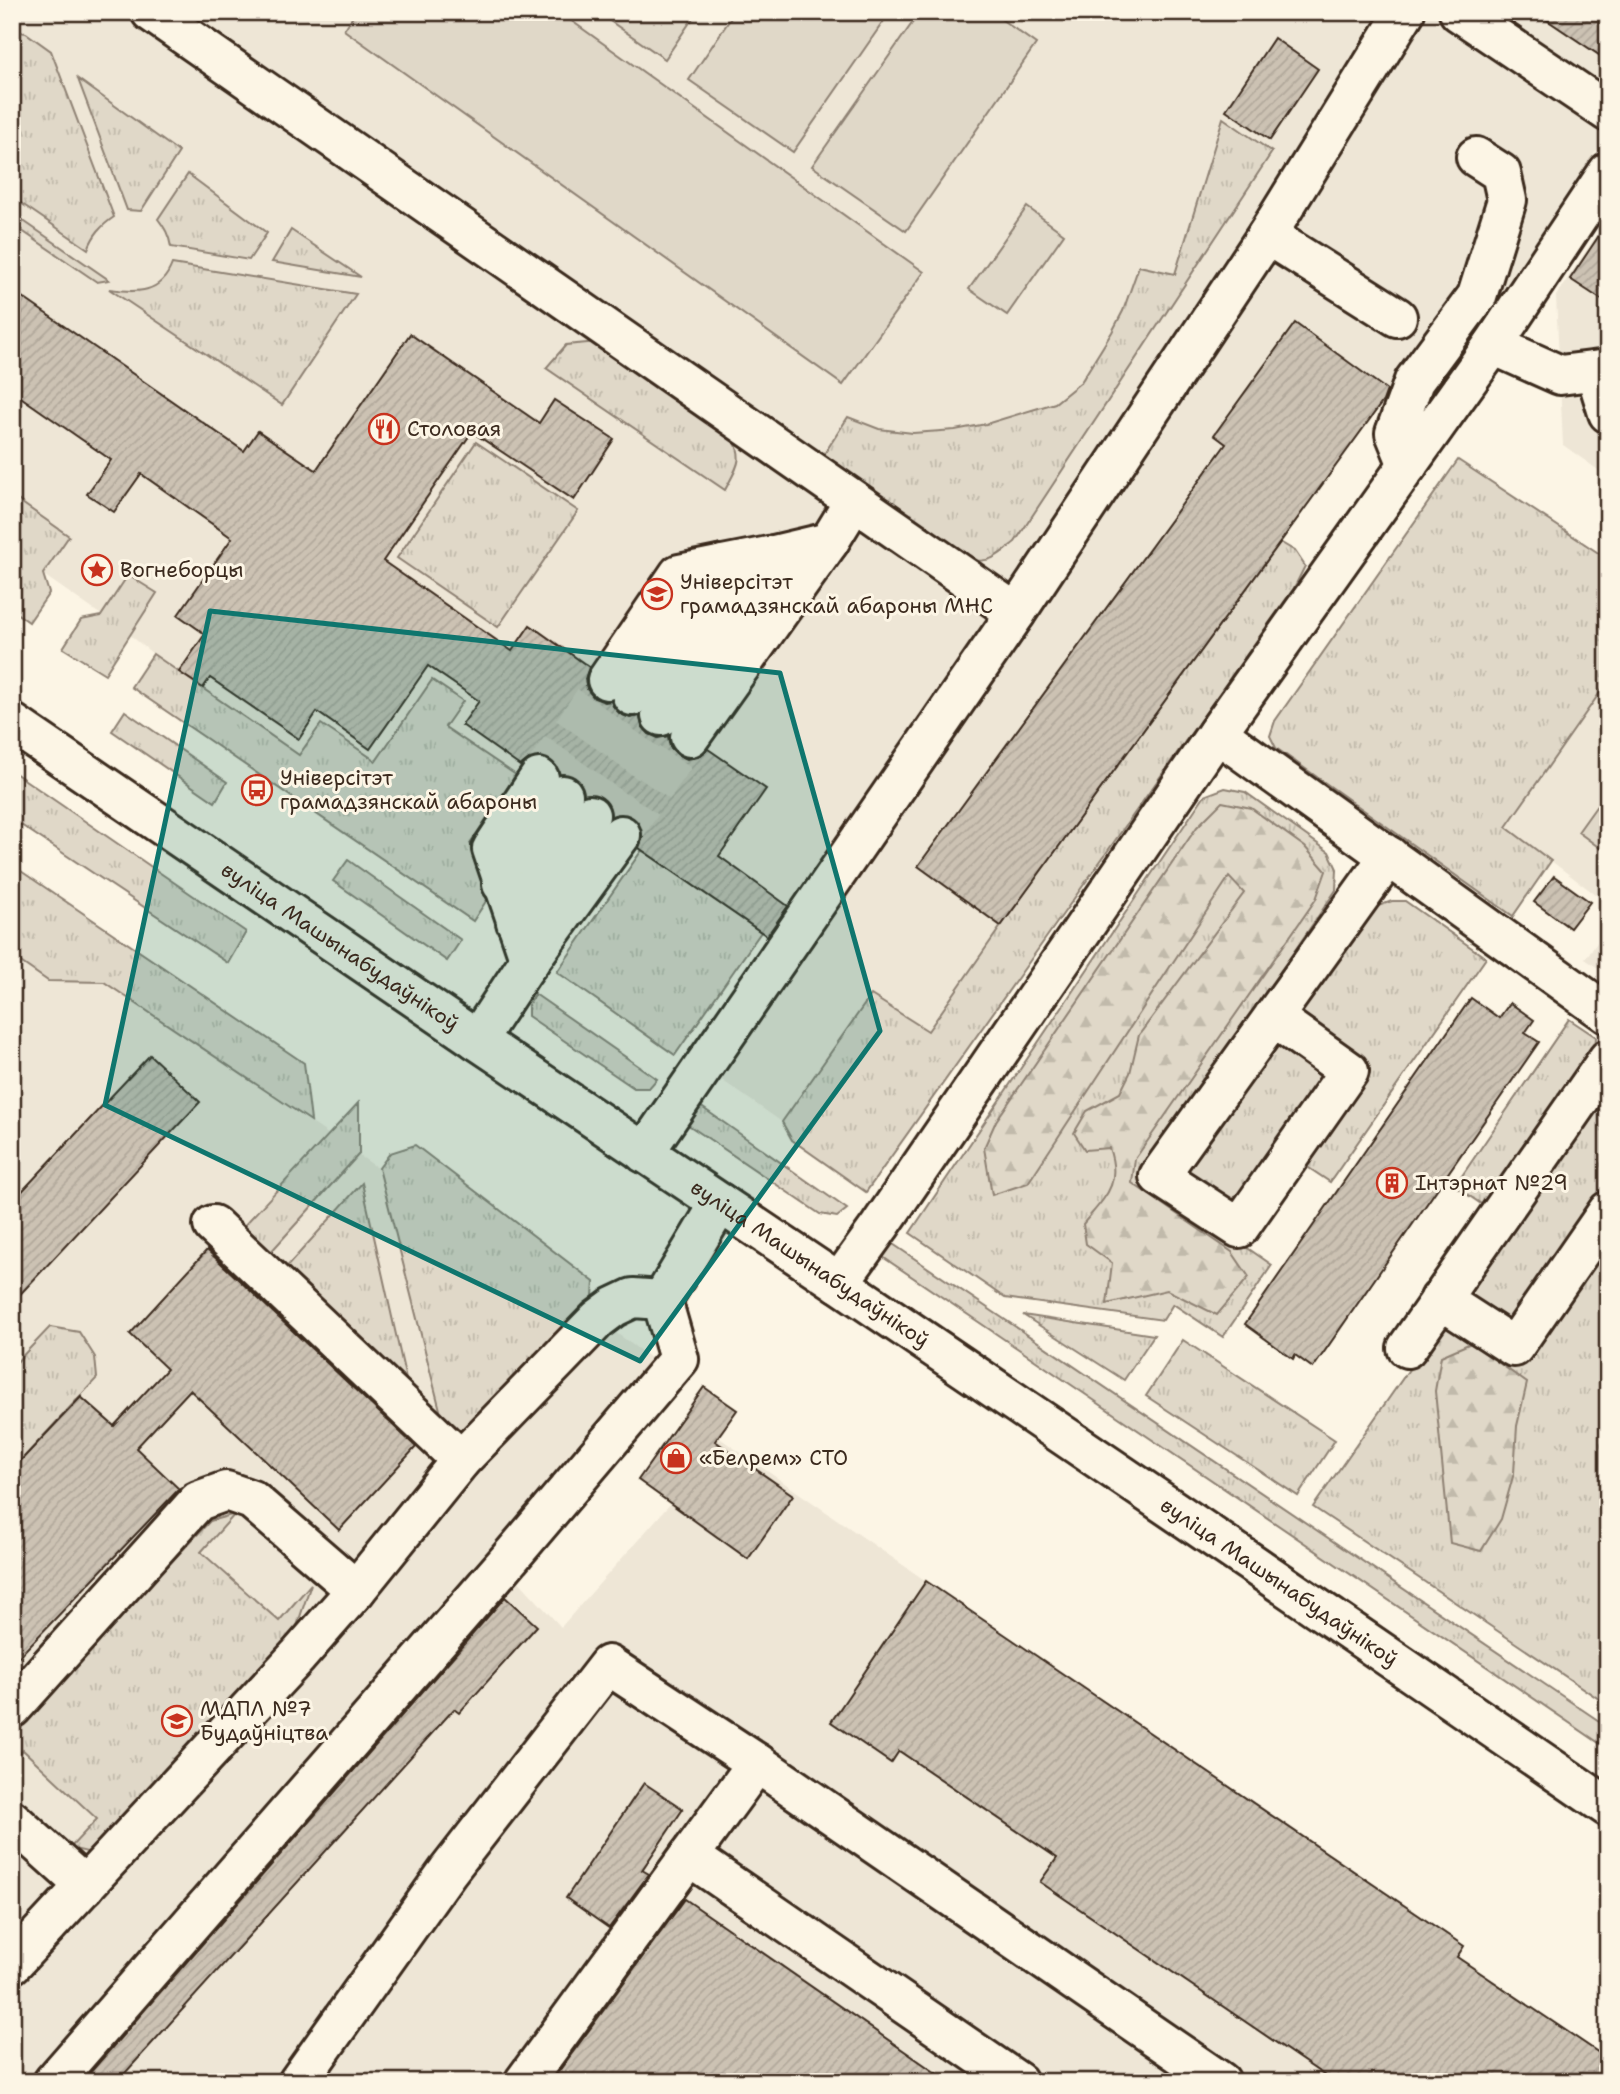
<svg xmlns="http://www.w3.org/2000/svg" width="1620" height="2094" font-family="'Shantell Sans',sans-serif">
	<defs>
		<pattern id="grass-tufts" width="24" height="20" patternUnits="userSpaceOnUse" patternTransform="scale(1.75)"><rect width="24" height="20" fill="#e0d8c8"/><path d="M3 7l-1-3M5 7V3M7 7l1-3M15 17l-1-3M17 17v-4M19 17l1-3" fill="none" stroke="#c1baab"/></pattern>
		<pattern id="forest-firs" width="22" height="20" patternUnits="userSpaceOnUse" patternTransform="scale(1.75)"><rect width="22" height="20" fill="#e0d8c8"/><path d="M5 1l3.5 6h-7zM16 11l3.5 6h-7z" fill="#c1baab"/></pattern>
		<pattern id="building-hatch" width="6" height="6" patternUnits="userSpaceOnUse" patternTransform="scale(1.75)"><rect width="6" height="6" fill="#ccc2b3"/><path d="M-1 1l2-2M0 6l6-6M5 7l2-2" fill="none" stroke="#b0a79a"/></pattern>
	</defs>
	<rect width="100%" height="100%" fill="#fcf5e5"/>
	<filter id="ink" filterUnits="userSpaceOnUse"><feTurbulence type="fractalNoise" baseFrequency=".0143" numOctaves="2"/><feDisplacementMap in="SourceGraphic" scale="14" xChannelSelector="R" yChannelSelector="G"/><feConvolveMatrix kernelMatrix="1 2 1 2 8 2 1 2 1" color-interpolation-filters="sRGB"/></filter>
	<g filter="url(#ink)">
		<g fill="#eee6d6">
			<path d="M 12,12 L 1608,12 L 1608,133 L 1422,412 L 1390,392 L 1001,926 L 928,1032 L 871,995 L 782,1122 L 716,1076 L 770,940 L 760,932 L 521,767 L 457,862 L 153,654 L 130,635 L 12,553 Z"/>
			<path d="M 1608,218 L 1608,477 L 1563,445 L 1556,296 Z"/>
			<path d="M 1608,681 L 1608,904 L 1506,827 Z"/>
			<path d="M 1608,928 L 1608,975 L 1585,959 Z"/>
			<path d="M 12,956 L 48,981 L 104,981 L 584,1309 L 653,1360 L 490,1550 L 561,1627 L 671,1503 L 718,1437 L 926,1581 L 1464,1946 L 1457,1957 L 1608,2082 L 35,2082 L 459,1585 L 31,2082 L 12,2082 Z"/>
		</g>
		<g fill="url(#grass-tufts)" stroke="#8e8173" stroke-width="2">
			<path d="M 14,31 L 26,33 L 51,51 L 114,217 C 101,226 94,234 88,249 L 12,197 L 12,33 Z"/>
			<path d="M 78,79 L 179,152 L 141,211 L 127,210 Z"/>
			<path d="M 1223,118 L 1272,152 L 1015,542 C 996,557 992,563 966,560 L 821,459 L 848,417 L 879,429 L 913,433 L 955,430 L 986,424 L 1055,403 L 1081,382 L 1112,332 L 1123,311 L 1139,266 L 1175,274 Z"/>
			<path d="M 188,174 L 267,233 L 249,260 L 171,247 C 169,235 165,228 158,219 Z"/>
			<path d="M 12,213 L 109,280 L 97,282 L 12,224 Z"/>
			<path d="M 291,230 L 361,277 L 272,262 Z"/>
			<path d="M 172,264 L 356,294 L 282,405 L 109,289 C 137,293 161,294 172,264 Z"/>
			<path d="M 598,342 L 730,432 C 745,458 739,464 725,490 L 546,368 L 566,345 Z"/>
			<path d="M 476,442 L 578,511 L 498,627 L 397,558 Z"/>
			<path d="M 1458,460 L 1603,556 L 1608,551 L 1608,681 L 1506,827 L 1551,861 L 1513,916 L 1276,748 L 1270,736 L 1275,721 Z"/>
			<path d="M 12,496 L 69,536 L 43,574 L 49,593 L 29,622 L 12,610 Z"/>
			<path d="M 1280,542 L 1295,551 L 1305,566 L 1294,588 L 866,1192 L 792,1140 L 782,1122 L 871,995 L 928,1031 L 1001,926 Z"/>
			<path d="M 128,575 L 157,593 L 105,674 L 63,648 L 81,620 L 101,616 Z"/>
			<path d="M 153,654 L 299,755 L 321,724 L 376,761 L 432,680 L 463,701 L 445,727 L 516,775 L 470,843 L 492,892 L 473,921 L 131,687 Z"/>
			<path d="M 125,711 L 227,782 L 215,802 L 112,731 Z"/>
			<path d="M 12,771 L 246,932 L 228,963 L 12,819 Z"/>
			<path d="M 1225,788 L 1245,792 L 1329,852 L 1337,869 L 1336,890 L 1142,1175 L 1272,1265 L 1223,1337 L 1173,1304 L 1163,1320 L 1005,1298 L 910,1233 L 1204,796 Z"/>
			<path d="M 642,850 L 761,932 L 675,1055 L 557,972 Z"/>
			<path d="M 348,860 L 461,940 L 447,961 L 333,881 Z"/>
			<path d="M 12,865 L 304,1063 L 311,1121 L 104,982 L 48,981 L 12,956 Z"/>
			<path d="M 1392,901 L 1405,901 L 1486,958 L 1330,1182 L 1300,1162 L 1366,1069 L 1294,1020 L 1367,917 L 1378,906 Z"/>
			<path d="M 535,994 L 657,1079 L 649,1088 L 634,1088 L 528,1016 L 528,1005 Z"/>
			<path d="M 1569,1019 L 1596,1037 L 1595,1050 L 1490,1210 L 1455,1186 Z"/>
			<path d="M 1278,1038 L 1335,1077 L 1242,1209 L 1186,1170 Z"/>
			<path d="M 1608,1083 L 1608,1193 L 1509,1339 L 1457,1303 Z"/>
			<path d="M 693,1101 L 847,1209 L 837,1217 L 820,1214 L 681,1120 Z"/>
			<path d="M 359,1102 L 359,1154 L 269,1254 L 241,1229 Z"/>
			<path d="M 415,1145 L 594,1282 L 593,1296 L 584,1309 L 460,1436 L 443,1422 L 379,1168 L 390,1153 Z"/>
			<path d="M 362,1183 L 407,1384 L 284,1270 Z"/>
			<path d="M 1608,1235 L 1608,1705 L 1313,1507 L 1447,1315 L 1516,1364 Z"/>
			<path d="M 884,1238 L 1608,1727 L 1608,1749 L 874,1251 Z"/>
			<path d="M 1023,1315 L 1154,1335 L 1124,1380 Z"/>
			<path d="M 50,1327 L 79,1332 L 95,1357 L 97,1378 L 12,1470 L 12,1367 Z"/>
			<path d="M 1183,1340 L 1335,1440 L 1298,1496 L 1146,1396 Z"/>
			<path d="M 235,1514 L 201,1552 L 279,1621 L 311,1584 L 296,1629 L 109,1836 L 91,1853 L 70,1848 L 97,1819 L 23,1750 L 12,1761 L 12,1731 L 210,1521 Z"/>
		</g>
		<g fill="url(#forest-firs)" stroke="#8e8173" stroke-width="2">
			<path d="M 1222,802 L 1251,808 L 1305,847 L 1326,871 L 1316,899 L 1135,1159 L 1132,1183 L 1232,1252 L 1249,1277 L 1217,1315 L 1167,1290 L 1107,1304 L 1112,1263 L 1086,1244 L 1083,1224 C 1105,1197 1122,1185 1109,1148 L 1085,1150 L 1074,1133 L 1087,1111 L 1120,1093 L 1130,1073 L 1139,1035 L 1244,893 L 1229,877 L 1028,1183 L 992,1195 L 984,1148 L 996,1121 L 1197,827 Z"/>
			<path d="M 1471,1343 L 1527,1383 L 1517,1426 L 1514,1473 L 1501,1519 L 1481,1551 L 1450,1543 L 1435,1391 L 1441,1356 Z"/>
		</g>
		<g fill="#e0d8c8" stroke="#8e8173" stroke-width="2">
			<path d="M 356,12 L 559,12 L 924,272 L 843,385 L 344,30 Z"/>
			<path d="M 597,12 L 697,12 L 665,59 Z"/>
			<path d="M 735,12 L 890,12 L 793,152 L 689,80 Z"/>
			<path d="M 920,12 L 991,12 L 1036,44 L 906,231 L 812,166 Z"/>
			<path d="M 1027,207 L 1064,234 L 1007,315 L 969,289 Z"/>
			<path d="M 1608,790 L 1608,854 L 1578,832 Z"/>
		</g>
		<g fill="url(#building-hatch)" stroke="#3b2a1e" stroke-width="2">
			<path d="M 1535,12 L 1608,12 L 1608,61 Z"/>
			<path d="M 1274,38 L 1318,69 L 1270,140 L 1226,110 Z"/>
			<path d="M 1608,222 L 1608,304 L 1570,279 Z"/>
			<path d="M 12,290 L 244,451 L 258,431 L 316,470 L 410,334 L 539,423 L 554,400 L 614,439 L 574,500 L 472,432 L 383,561 L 512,651 L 530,625 L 589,667 L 585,679 L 587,689 L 594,698 L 605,702 L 611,701 L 613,706 L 620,714 L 630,718 L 640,716 L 642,726 L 649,734 L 658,738 L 668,736 L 670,747 L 678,755 L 687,759 L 698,757 L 708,749 L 766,789 L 719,856 L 788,906 L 767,936 L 639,848 L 643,837 L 641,827 L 634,818 L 624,813 L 612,815 L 609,805 L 603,797 L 592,793 L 584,794 L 582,785 L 576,777 L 565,773 L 560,774 L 558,768 L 552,760 L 540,756 L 529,759 L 520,766 L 462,725 L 479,701 L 428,666 L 370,749 L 317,712 L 299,739 L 210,678 L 203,688 L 179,672 L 205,634 L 178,615 L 232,538 L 141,474 L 114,512 L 87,494 L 111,460 L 12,391 Z"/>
			<path d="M 1295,323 L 1387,390 L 1383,401 L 1001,926 L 918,866 L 1226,444 L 1214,435 Z"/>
			<path d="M 1554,876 L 1590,902 L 1570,928 L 1534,902 Z"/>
			<path d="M 1471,998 L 1499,1018 L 1510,1003 L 1534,1020 L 1525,1033 L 1539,1042 L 1313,1368 L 1295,1355 L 1293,1359 L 1245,1324 Z"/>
			<path d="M 150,1055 L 200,1102 L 12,1303 L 12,1202 Z"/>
			<path d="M 207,1250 L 416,1447 L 339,1530 L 190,1390 L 136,1448 L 179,1489 L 12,1664 L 12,1470 L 81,1397 L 114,1426 L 167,1369 L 130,1334 Z"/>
			<path d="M 704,1387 L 737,1410 L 715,1441 L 793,1495 L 748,1559 L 638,1480 Z"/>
			<path d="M 926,1581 L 1464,1946 L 1457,1957 L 1608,2059 L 1608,2082 L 1334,2082 L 1040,1882 L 1057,1858 L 899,1751 L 891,1763 L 831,1722 Z"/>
			<path d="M 505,1597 L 537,1626 L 459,1713 L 454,1709 L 117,2082 L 82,2082 Z"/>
			<path d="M 644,1783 L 683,1809 L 642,1870 L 649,1874 L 609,1928 L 566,1898 Z"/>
			<path d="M 685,1899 L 949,2082 L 551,2082 Z"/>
		</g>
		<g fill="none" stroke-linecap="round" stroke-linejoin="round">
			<g stroke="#d5ccbd" stroke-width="38" stroke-dasharray="38 19" stroke-linecap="butt">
				<path d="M 539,778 L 607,680"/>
				<path d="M 563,795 L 632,696"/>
				<path d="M 590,815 L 661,716"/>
				<path d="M 621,835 L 690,737"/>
			</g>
			<g stroke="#3b2a1e" stroke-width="44">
				<g id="minor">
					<path d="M 151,12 L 1016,613"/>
					<path d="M 1459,12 L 1608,112"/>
					<path d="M 1267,235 L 1397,317"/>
					<path d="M 1493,345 L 1560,375 L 1608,369"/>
					<path d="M 1595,371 L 1608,413"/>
					<path d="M 1408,465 L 1395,433 L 1414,381 L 1477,296 L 1507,200 L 1501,173 L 1476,157"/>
					<path d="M 607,680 L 679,574 L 723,565"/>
					<path d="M 632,696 L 723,565 L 774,555"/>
					<path d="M 661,716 L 774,555 L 829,542"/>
					<path d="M 1217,733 L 1608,1014"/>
					<path d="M 690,737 L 829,542 L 854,501"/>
					<path d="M 502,884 L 563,795"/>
					<path d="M 516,922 L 590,815"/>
					<path d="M 530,961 L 492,849 L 539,778"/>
					<path d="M 1273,1017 L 1349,1071 L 1239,1228 L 1159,1176 L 1389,856"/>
					<path d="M 477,1040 L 523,970 L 621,835"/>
					<path d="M 644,1153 L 1016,613 L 1267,235 L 1405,12"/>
					<path d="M 213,1225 L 461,1460"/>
					<path d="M 839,1283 L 880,1226 L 1217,733 L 1493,345 L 1608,172"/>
					<path d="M 1440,1299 L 1514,1347 L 1608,1211"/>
					<path d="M 1407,1348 L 1608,1059"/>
					<path d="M 12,1708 L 198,1501 L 226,1491 L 252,1500 L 356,1590"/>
					<path d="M 12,1820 L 85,1886"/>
					<path d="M 689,1856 L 1018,2082"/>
					<path d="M 12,1964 L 298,1656 L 356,1590 L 461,1460 L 598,1319 L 614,1307 L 633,1298 L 662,1300"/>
					<path d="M 53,2082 L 504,1565 L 679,1359 L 662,1300 L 720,1203"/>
					<path d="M 298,2082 L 448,1871 L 608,1665 L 757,1763"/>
					<path d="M 524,2082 L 757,1763 L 1221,2082"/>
				</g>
			</g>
			<g stroke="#3b2a1e" stroke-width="44">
				<g id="major">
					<path id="s1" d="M 12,723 L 477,1040 L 839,1283 L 1250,1562 L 1608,1807"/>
				</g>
			</g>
			<use href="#minor" stroke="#fcf5e5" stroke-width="38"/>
			<use href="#major" stroke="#fcf5e5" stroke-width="38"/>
		</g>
	</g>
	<path fill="#0f766e" fill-opacity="0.2" stroke="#0f766e" stroke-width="5" stroke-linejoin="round" d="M 210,611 L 780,673 L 880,1031 L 640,1361 L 105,1105 Z"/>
	<defs>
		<g id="restaurant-ring" transform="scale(1.575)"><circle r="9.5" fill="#fcf5e5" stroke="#c8321e" stroke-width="1.5"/><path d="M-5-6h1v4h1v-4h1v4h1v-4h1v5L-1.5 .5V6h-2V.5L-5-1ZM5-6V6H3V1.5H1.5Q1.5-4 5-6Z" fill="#c8321e"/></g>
		<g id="sight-ring" transform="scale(1.575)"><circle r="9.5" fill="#fcf5e5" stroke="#c8321e" stroke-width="1.5"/><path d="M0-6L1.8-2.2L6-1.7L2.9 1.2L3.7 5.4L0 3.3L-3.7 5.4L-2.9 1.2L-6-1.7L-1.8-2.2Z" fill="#c8321e"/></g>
		<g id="university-ring" transform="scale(1.575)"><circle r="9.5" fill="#fcf5e5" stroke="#c8321e" stroke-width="1.5"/><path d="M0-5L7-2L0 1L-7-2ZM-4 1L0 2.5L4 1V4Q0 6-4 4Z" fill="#c8321e"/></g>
		<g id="bus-ring" transform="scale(1.575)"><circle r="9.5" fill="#fcf5e5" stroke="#c8321e" stroke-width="1.5"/><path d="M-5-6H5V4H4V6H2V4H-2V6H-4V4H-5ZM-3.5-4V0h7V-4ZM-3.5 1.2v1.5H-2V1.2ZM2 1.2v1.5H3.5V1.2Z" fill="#c8321e"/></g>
		<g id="building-ring" transform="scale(1.575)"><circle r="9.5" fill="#fcf5e5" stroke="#c8321e" stroke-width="1.5"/><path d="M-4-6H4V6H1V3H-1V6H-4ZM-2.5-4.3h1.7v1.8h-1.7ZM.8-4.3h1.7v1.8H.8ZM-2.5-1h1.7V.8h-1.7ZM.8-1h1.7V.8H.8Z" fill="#c8321e"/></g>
		<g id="shop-ring" transform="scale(1.575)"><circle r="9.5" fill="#fcf5e5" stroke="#c8321e" stroke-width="1.5"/><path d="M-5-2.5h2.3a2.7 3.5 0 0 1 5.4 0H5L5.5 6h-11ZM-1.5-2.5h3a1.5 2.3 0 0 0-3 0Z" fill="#c8321e"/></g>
	</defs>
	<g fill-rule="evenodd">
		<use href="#restaurant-ring" x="384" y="429"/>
		<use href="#sight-ring" x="97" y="570"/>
		<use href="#university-ring" x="657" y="594"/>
		<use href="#bus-ring" x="257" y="790"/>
		<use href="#building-ring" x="1392" y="1183"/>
		<use href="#shop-ring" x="676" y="1458"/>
		<use href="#university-ring" x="177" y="1721"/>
	</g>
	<g text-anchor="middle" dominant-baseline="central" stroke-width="6" stroke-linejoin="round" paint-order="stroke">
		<g font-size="21" fill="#3b2a1e" stroke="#fcf5e5" text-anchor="start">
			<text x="407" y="429">Столовая</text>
			<text x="120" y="570">Вогнеборцы</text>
			<text x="680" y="582">Універсітэт<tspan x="680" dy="24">грамадзянскай абароны МНС</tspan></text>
			<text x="280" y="778">Універсітэт<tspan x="280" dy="24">грамадзянскай абароны</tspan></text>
			<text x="1415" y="1183">Інтэрнат №29</text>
			<text x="699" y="1458">«Белрем» СТО</text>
			<text x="200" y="1709">МДПЛ №7<tspan x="200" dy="24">Будаўніцтва</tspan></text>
		</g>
		<g font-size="21" fill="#3b2a1e" stroke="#fcf5e5">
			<text stroke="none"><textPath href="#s1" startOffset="397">вуліца Машынабудаўнікоў</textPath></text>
			<text stroke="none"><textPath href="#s1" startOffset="964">вуліца Машынабудаўнікоў</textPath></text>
			<text stroke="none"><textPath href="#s1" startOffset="1531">вуліца Машынабудаўнікоў</textPath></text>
		</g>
	</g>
	<rect width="1620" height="2094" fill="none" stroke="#fcf5e5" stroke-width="42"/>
	<rect x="21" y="21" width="1578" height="2052" fill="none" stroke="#3b2a1e" stroke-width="2.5" filter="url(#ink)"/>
</svg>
